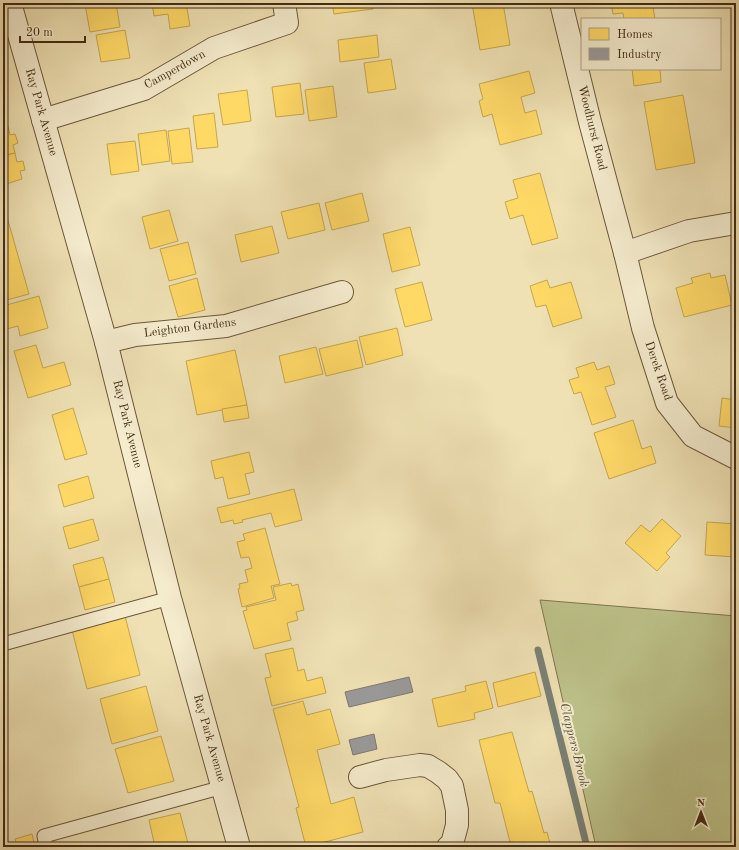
<svg xmlns="http://www.w3.org/2000/svg" width="739" height="850" font-family="'Old Standard TT',serif">
	<rect width="100%" height="100%" fill="#efe1b4"/>
	<filter id="stains"><feTurbulence type="fractalNoise" baseFrequency=".005" numOctaves="4"/><feColorMatrix values="0 0 0 0 .2 0 0 0 0 .09 0 0 0 0 .02 0 0 0 .5 -.17"/></filter>
	<radialGradient id="worn" r=".72"><stop offset=".6" stop-color="#630" stop-opacity="0"/><stop offset="1" stop-color="#630" stop-opacity=".3"/></radialGradient>
	<path fill="#bdc28a" stroke="#80764e" d="M 540,600 L 736,616 L 736,847 L 596,847 Z"/>
	<g fill="#ffd966" stroke="#c6a54d">
		<path d="M 91,3 L 116,3 L 120,27 L 90,32 L 85,4 Z"/>
		<path d="M 152,3 L 186,3 L 190,26 L 170,29 L 168,14 L 154,16 Z"/>
		<path d="M 332,3 L 372,3 L 373,9 L 334,14 Z"/>
		<path d="M 472,3 L 503,3 L 510,45 L 480,50 Z"/>
		<path d="M 611,3 L 657,3 L 657,6 L 653,7 L 655,19 L 624,19 L 623,13 L 613,14 Z"/>
		<path d="M 125,30 L 130,58 L 101,62 L 96,35 Z"/>
		<path d="M 377,35 L 379,57 L 340,62 L 338,40 Z"/>
		<path d="M 391,59 L 396,89 L 368,93 L 364,63 Z"/>
		<path d="M 632,69 L 660,69 L 661,82 L 634,86 Z"/>
		<path d="M 529,71 L 535,93 L 521,97 L 525,113 L 536,110 L 542,134 L 500,145 L 492,114 L 483,117 L 479,101 L 483,99 L 479,84 Z"/>
		<path d="M 300,83 L 304,114 L 276,117 L 272,87 Z"/>
		<path d="M 333,86 L 337,117 L 309,121 L 305,90 Z"/>
		<path d="M 247,90 L 251,121 L 223,125 L 218,94 Z"/>
		<path d="M 683,95 L 695,163 L 656,170 L 644,102 Z"/>
		<path d="M 214,113 L 218,147 L 197,149 L 193,116 Z"/>
		<path d="M 8,126 L 10,135 L 15,134 L 18,143 L 13,145 L 15,153 L 3,156 L 3,128 Z"/>
		<path d="M 189,128 L 193,162 L 172,164 L 168,131 Z"/>
		<path d="M 166,130 L 170,161 L 142,165 L 138,134 Z"/>
		<path d="M 135,141 L 139,171 L 111,175 L 107,144 Z"/>
		<path d="M 15,153 L 17,162 L 23,161 L 25,170 L 20,171 L 22,179 L 3,185 L 3,156 Z"/>
		<path d="M 540,173 L 558,238 L 532,245 L 523,215 L 510,219 L 505,202 L 518,198 L 513,180 Z"/>
		<path d="M 362,193 L 369,221 L 332,230 L 325,203 Z"/>
		<path d="M 319,203 L 325,230 L 288,239 L 281,212 Z"/>
		<path d="M 5,210 L 29,294 L 3,301 L 3,211 Z"/>
		<path d="M 169,210 L 178,241 L 150,249 L 142,217 Z"/>
		<path d="M 272,226 L 279,253 L 241,262 L 235,235 Z"/>
		<path d="M 410,227 L 420,265 L 392,272 L 383,234 Z"/>
		<path d="M 188,242 L 196,274 L 169,281 L 160,249 Z"/>
		<path d="M 710,273 L 711,278 L 725,275 L 732,305 L 684,317 L 676,288 L 693,283 L 691,278 Z"/>
		<path d="M 197,278 L 205,310 L 178,317 L 169,286 Z"/>
		<path d="M 547,280 L 550,288 L 571,282 L 582,318 L 553,327 L 546,305 L 536,307 L 530,286 Z"/>
		<path d="M 422,282 L 432,320 L 405,327 L 395,289 Z"/>
		<path d="M 39,296 L 48,328 L 20,336 L 18,326 L 3,330 L 3,306 Z"/>
		<path d="M 397,328 L 403,355 L 366,365 L 359,337 Z"/>
		<path d="M 357,340 L 363,367 L 326,376 L 319,349 Z"/>
		<path d="M 36,345 L 43,368 L 64,362 L 71,385 L 28,398 L 14,351 Z"/>
		<path d="M 316,347 L 323,374 L 285,383 L 279,356 Z"/>
		<path d="M 235,350 L 247,405 L 197,415 L 186,361 Z"/>
		<path d="M 594,362 L 597,370 L 609,366 L 615,384 L 605,387 L 616,417 L 592,425 L 581,392 L 574,394 L 569,380 L 579,377 L 576,368 Z"/>
		<path d="M 722,398 L 736,400 L 736,428 L 719,426 Z"/>
		<path d="M 247,405 L 249,418 L 224,422 L 222,409 Z"/>
		<path d="M 73,408 L 87,454 L 65,460 L 52,415 Z"/>
		<path d="M 633,420 L 642,449 L 651,446 L 656,463 L 609,479 L 594,433 Z"/>
		<path d="M 249,452 L 254,472 L 245,474 L 250,494 L 228,499 L 223,477 L 215,479 L 211,461 Z"/>
		<path d="M 88,476 L 94,498 L 64,507 L 58,485 Z"/>
		<path d="M 294,489 L 302,520 L 275,527 L 271,513 L 242,520 L 243,522 L 234,524 L 233,520 L 221,523 L 217,508 Z"/>
		<path d="M 93,519 L 99,540 L 69,549 L 63,527 Z"/>
		<path d="M 662,519 L 681,536 L 666,553 L 670,557 L 657,571 L 625,543 L 641,525 L 650,532 Z"/>
		<path d="M 707,522 L 736,524 L 736,557 L 705,555 Z"/>
		<path d="M 265,528 L 280,584 L 271,586 L 274,598 L 242,607 L 238,589 L 240,588 L 239,584 L 248,582 L 245,570 L 252,568 L 249,557 L 241,558 L 237,542 L 245,540 L 243,534 Z"/>
		<path d="M 103,557 L 109,579 L 79,587 L 73,565 Z"/>
		<path d="M 109,579 L 115,602 L 85,610 L 79,587 Z"/>
		<path d="M 291,583 L 292,586 L 298,584 L 304,610 L 296,612 L 298,620 L 287,623 L 291,640 L 254,649 L 243,611 L 247,610 L 246,607 L 276,600 L 273,587 Z"/>
		<path d="M 125,616 L 140,675 L 87,689 L 72,630 Z"/>
		<path d="M 293,648 L 298,671 L 304,669 L 307,681 L 322,677 L 326,693 L 272,706 L 265,678 L 271,677 L 265,654 Z"/>
		<path d="M 535,672 L 541,696 L 498,707 L 493,683 Z"/>
		<path d="M 486,681 L 493,708 L 474,713 L 475,719 L 438,727 L 432,699 L 466,691 L 465,686 Z"/>
		<path d="M 146,686 L 158,731 L 112,744 L 100,699 Z"/>
		<path d="M 303,701 L 307,715 L 330,709 L 340,744 L 317,750 L 331,804 L 354,797 L 363,832 L 306,847 L 296,808 L 299,807 L 273,709 Z"/>
		<path d="M 512,732 L 529,792 L 532,791 L 544,833 L 547,832 L 551,847 L 515,847 L 513,842 L 510,842 L 500,803 L 495,803 L 479,740 Z"/>
		<path d="M 161,736 L 174,781 L 128,793 L 115,749 Z"/>
		<path d="M 180,813 L 189,847 L 155,847 L 149,820 Z"/>
		<path d="M 32,834 L 35,847 L 17,847 L 15,839 Z"/>
	</g>
	<g fill="#999" stroke="#7f7871">
		<path d="M 409,677 L 413,692 L 349,707 L 345,692 Z"/>
		<path d="M 374,734 L 377,749 L 353,755 L 349,740 Z"/>
	</g>
	<g fill="none" stroke-linecap="round" stroke-linejoin="round">
		<path stroke="#7a8176" stroke-width="7" d="M 538,650 L 587,847"/>
		<g stroke="#6d583b" stroke-width="15">
			<g id="service">
				<path d="M 3,644 L 170,598"/>
				<path d="M 46,847 L 44,836 L 223,787"/>
			</g>
		</g>
		<g stroke="#6d583b" stroke-width="24">
			<g id="minor">
				<path d="M 10,3 L 106,342 L 170,598 L 239,847"/>
				<path d="M 561,3 L 590,122 L 625,253 L 643,328 L 667,403 L 693,436 L 736,458"/>
				<path d="M 43,120 L 144,89 L 214,48 L 287,23 L 284,3"/>
				<path d="M 625,253 L 689,231 L 736,223"/>
				<path d="M 106,342 L 135,335 L 226,326 L 342,292"/>
				<path d="M 360,777 L 386,770 L 420,765 L 428,766 L 438,772 L 447,779 L 452,786 L 457,810 L 457,825 L 452,844 L 448,847"/>
			</g>
		</g>
		<use href="#service" stroke="#f5ecce" stroke-width="13"/>
		<use href="#minor" stroke="#f5ecce" stroke-width="22"/>
	</g>
	<g text-anchor="middle" dominant-baseline="central" stroke-width="4" stroke-linejoin="round" paint-order="stroke">
		<g font-size="12" fill="#422b13" stroke="#f5ecce">
			<text transform="translate(175 70) rotate(-29)">Camperdown</text>
			<text transform="translate(41 112) rotate(74)">Ray Park Avenue</text>
			<text transform="translate(592 128) rotate(76)">Woodhurst Road</text>
			<text transform="translate(190 328) rotate(-7)">Leighton Gardens</text>
			<text transform="translate(658 371) rotate(71)">Derek Road</text>
			<text transform="translate(127 424) rotate(76)">Ray Park Avenue</text>
			<text transform="translate(209 738) rotate(74)">Ray Park Avenue</text>
		</g>
		<g font-size="13" font-style="italic" fill="#594f3c" stroke="#f5ecce">
			<text transform="translate(574 745) rotate(76)">Clappers Brook</text>
		</g>
	</g>
	<rect width="739" height="850" fill="none" stroke="#efe1b4" stroke-width="16"/>
	<rect x="4" y="4" width="731" height="842" fill="none" stroke="#422b13" stroke-width="2"/>
	<rect x="8" y="8" width="723" height="834" fill="none" stroke="#422b13"/>
	<rect x="581" y="18" width="140" height="52" fill="#f5ecce" stroke="#ad9f83"/>
	<rect x="589" y="28" width="20" height="12" fill="#ffd966" stroke="#ad9f83"/>
	<text x="617" y="38" font-size="12" fill="#422b13">Homes</text>
	<rect x="589" y="48" width="20" height="12" fill="#999999" stroke="#ad9f83"/>
	<text x="617" y="58" font-size="12" fill="#422b13">Industry</text>
	<g transform="translate(701 812)" stroke="#f5ecce" stroke-width="3" paint-order="stroke">
	<path d="M0-3L7 15L0 10L-7 15Z" fill="#422b13"/>
	<text y="-6" font-size="11" font-weight="bold" text-anchor="middle" fill="#422b13">N</text>
	</g>
	<path d="M20 36v6h65v-6" fill="none" stroke="#422b13" stroke-width="2"/>
	<text x="26" y="36" font-size="12" fill="#422b13" stroke="#f5ecce" stroke-width="3" paint-order="stroke">20 m</text>
	<rect width="100%" height="100%" filter="url(#stains)"/>
	<rect width="100%" height="100%" fill="url(#worn)"/>
</svg>
